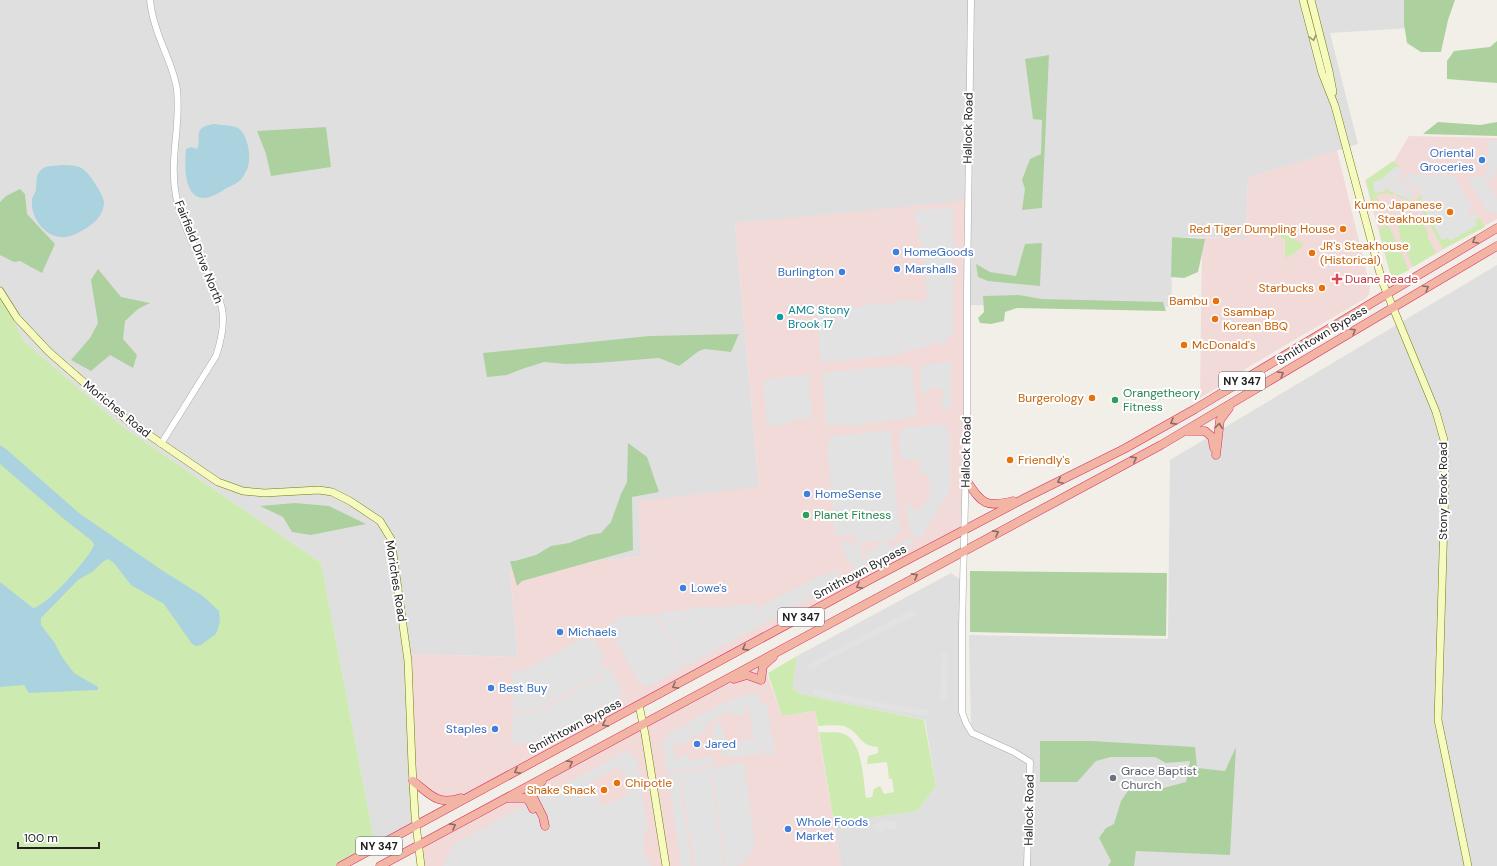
<svg xmlns="http://www.w3.org/2000/svg" width="1497" height="866" font-family="'DM Sans',sans-serif">
	<rect width="100%" height="100%" fill="#f2efe9"/>
	<g fill="#e0dfdf">
		<path d="M 0,0 L 1408,0 L 1410,28 L 1330,33 L 1358,144 L 1248,178 L 1246,238 L 1173,237 L 1171,307 L 967,305 L 735,223 L 759,487 L 641,556 L 510,571 L 518,657 L 411,654 L 408,689 L 420,824 L 375,845 L 321,563 L 122,426 L 24,341 L 0,296 Z"/>
		<path d="M 1497,265 L 1497,866 L 841,866 L 834,823 L 917,811 L 936,786 L 925,720 L 801,694 L 793,689 L 793,681 L 797,656 L 951,573 L 964,582 L 962,712 L 971,731 L 969,635 L 1168,639 L 1170,460 Z"/>
	</g>
	<g fill="#f2dad9">
		<path d="M 1409,136 L 1497,138 L 1497,219 L 1395,277 L 1392,276 L 1390,273 L 1365,180 L 1393,163 Z"/>
		<path d="M 1337,150 L 1370,287 L 1369,294 L 1366,298 L 1245,369 L 1243,372 L 1200,398 L 1202,238 L 1246,238 L 1248,178 Z"/>
		<path d="M 968,199 L 965,530 L 453,806 L 443,805 L 430,800 L 422,793 L 415,772 L 408,689 L 411,654 L 518,657 L 510,571 L 641,556 L 638,501 L 759,487 L 735,223 L 953,202 Z"/>
		<path d="M 762,660 L 782,716 L 815,711 L 841,866 L 421,866 L 419,845 Z"/>
	</g>
	<g fill="#cdebb0">
		<path d="M 1393,161 L 1400,167 L 1397,166 L 1380,180 L 1373,182 L 1375,193 L 1384,191 L 1389,187 L 1388,190 L 1411,200 L 1410,201 L 1397,196 L 1396,194 L 1388,194 L 1388,193 L 1376,195 L 1378,200 L 1375,201 L 1374,196 L 1373,196 L 1374,202 L 1371,201 L 1366,180 Z"/>
		<path d="M 1422,196 L 1423,199 L 1420,201 L 1450,241 L 1477,225 L 1474,221 L 1478,219 L 1471,215 L 1475,212 L 1485,227 L 1443,249 L 1423,212 L 1415,206 L 1417,198 Z"/>
		<path d="M 1416,216 L 1418,216 L 1428,232 L 1427,236 L 1436,253 L 1413,267 L 1400,237 L 1398,226 Z"/>
		<path d="M 1386,225 L 1390,228 L 1409,270 L 1395,277 L 1392,276 L 1390,273 L 1379,231 L 1381,227 Z"/>
		<path d="M 1281,235 L 1285,235 L 1304,244 C 1300,250 1293,254 1285,258 L 1285,239 L 1281,238 Z"/>
		<path d="M 0,296 L 24,341 L 122,426 L 321,563 L 375,845 L 340,866 L 0,866 Z"/>
		<path d="M 797,656 L 793,681 L 793,689 L 801,694 L 924,720 L 936,786 L 917,811 L 834,823 L 819,732 C 827,733 837,731 844,734 C 863,741 863,780 866,798 L 872,797 L 874,789 L 880,786 L 884,794 L 894,792 L 892,779 L 889,779 L 887,762 L 867,764 L 868,756 L 878,753 L 878,747 C 858,746 861,733 846,727 C 838,724 827,726 818,726 L 815,711 L 782,716 L 768,673 Z"/>
	</g>
	<g fill="#add19e">
		<path d="M 1404,0 L 1455,0 L 1448,20 L 1441,52 L 1421,52 L 1407,43 L 1404,24 Z"/>
		<path d="M 1497,41 L 1497,83 L 1447,79 L 1447,61 L 1454,51 L 1490,47 Z"/>
		<path d="M 1049,55 L 1042,208 L 1022,210 L 1025,189 L 1022,180 L 1030,159 L 1041,154 L 1042,120 L 1033,119 L 1025,59 Z"/>
		<path d="M 1438,122 L 1480,125 L 1497,122 L 1497,136 L 1423,134 Z"/>
		<path d="M 326,127 L 331,167 L 271,176 L 266,154 L 257,131 Z"/>
		<path d="M 20,189 L 25,194 L 27,214 L 55,244 L 42,273 L 20,261 L 14,262 L 0,255 L 0,202 L 6,196 Z"/>
		<path d="M 1172,237 L 1205,239 L 1198,272 L 1184,278 L 1171,277 Z"/>
		<path d="M 1042,243 L 1040,286 L 988,281 L 978,277 L 976,264 L 990,272 L 1016,276 L 1025,244 Z"/>
		<path d="M 98,269 L 121,297 L 150,303 L 138,309 L 125,321 L 123,339 L 137,355 L 133,368 L 110,355 L 91,371 L 71,360 L 90,338 L 98,323 L 91,280 Z"/>
		<path d="M 1019,295 L 1042,299 L 1163,302 L 1166,311 L 1017,308 L 1005,312 L 1004,321 L 991,324 L 980,323 L 978,318 L 984,312 L 983,296 Z"/>
		<path d="M 739,334 L 731,352 L 705,349 L 699,351 L 679,366 L 659,358 L 596,363 L 565,364 L 544,362 L 522,369 L 507,375 L 487,377 L 483,353 L 649,336 Z"/>
		<path d="M 628,443 L 647,457 L 659,492 L 632,497 L 633,550 L 522,581 L 517,586 L 510,561 L 515,561 L 536,555 L 551,546 L 569,543 L 589,535 L 601,533 L 611,522 L 621,494 L 627,482 Z"/>
		<path d="M 295,503 L 329,506 L 366,524 L 311,535 L 292,532 L 283,517 L 260,506 Z"/>
		<path d="M 970,571 L 1167,573 L 1166,636 L 970,632 Z"/>
		<path d="M 1040,741 L 1091,741 L 1195,747 L 1197,768 L 1225,771 L 1236,747 L 1230,855 L 1136,851 L 1134,866 L 1108,866 L 1111,861 L 1099,838 L 1106,828 L 1114,824 L 1121,801 L 1130,788 L 1152,791 L 1186,782 L 1190,761 L 1166,763 L 1155,757 L 1111,757 L 1096,761 L 1077,782 L 1040,782 Z"/>
	</g>
	<g fill="#e2e2e2" fill-rule="evenodd">
		<path d="M 1488,141 L 1497,141 L 1497,169 L 1495,171 L 1497,175 L 1488,181 L 1485,177 L 1487,169 Z"/>
		<path d="M 1397,166 L 1404,173 L 1398,178 L 1396,182 L 1398,183 L 1400,178 L 1407,181 L 1405,186 L 1415,191 L 1411,200 L 1388,190 L 1388,187 L 1384,191 L 1375,193 L 1373,182 L 1380,180 Z"/>
		<path d="M 1409,174 L 1449,175 L 1449,178 L 1454,176 L 1472,206 L 1467,209 L 1471,215 L 1475,213 L 1479,218 L 1475,221 L 1477,225 L 1450,241 L 1448,237 L 1442,240 L 1419,201 L 1423,198 L 1416,186 L 1412,188 L 1405,177 Z"/>
		<path d="M 1472,177 L 1484,177 L 1497,200 L 1497,213 L 1495,214 L 1492,210 L 1488,213 L 1468,179 Z"/>
		<path d="M 953,207 L 953,336 L 947,338 L 947,343 L 939,344 L 937,341 L 933,342 L 933,345 L 926,345 L 926,348 L 911,349 L 910,351 L 903,351 L 903,354 L 821,363 L 816,310 L 837,309 L 837,306 L 852,305 L 853,308 L 883,302 L 883,305 L 895,303 L 898,301 L 913,300 L 917,302 L 927,300 L 922,244 L 919,238 L 919,229 L 930,228 L 931,226 L 919,227 L 917,225 L 914,211 Z"/>
		<path d="M 951,362 L 950,409 L 942,409 L 943,389 L 929,388 L 928,394 L 922,394 L 921,385 L 921,369 L 923,365 Z"/>
		<path d="M 905,365 L 906,367 L 912,366 L 917,417 L 864,423 L 864,425 L 849,426 L 849,424 L 827,426 L 822,373 Z"/>
		<path d="M 810,374 L 811,382 L 808,383 L 813,418 L 793,419 L 793,421 L 786,422 L 786,425 L 767,426 L 763,380 Z"/>
		<path d="M 947,424 L 946,429 L 950,430 L 950,490 L 920,540 L 910,533 L 906,504 L 911,503 L 912,510 L 922,508 L 930,495 L 929,474 L 920,475 L 918,459 L 901,460 L 899,434 L 902,434 L 901,428 Z"/>
		<path d="M 890,430 L 900,534 L 895,534 L 895,540 L 855,543 L 854,534 L 835,536 L 827,444 L 829,443 L 829,437 Z"/>
		<path d="M 910,538 L 914,544 L 863,571 L 861,570 L 856,572 L 842,550 L 842,541 L 850,541 L 851,547 L 860,544 L 863,552 L 859,555 L 865,559 L 867,558 L 865,553 L 886,541 L 890,548 Z"/>
		<path d="M 836,569 L 840,576 L 835,579 L 837,583 L 686,666 L 657,615 L 661,612 L 685,610 L 687,609 L 689,611 L 693,608 L 704,607 L 708,608 L 717,606 L 719,608 L 722,607 L 724,609 L 728,606 L 756,604 L 760,611 L 756,613 L 757,615 L 762,612 L 759,607 L 823,574 L 826,578 L 827,573 Z"/>
		<path d="M 912,609 L 918,614 L 824,662 L 810,671 L 806,666 Z"/>
		<path d="M 650,614 L 652,617 L 655,615 L 685,667 L 646,687 L 644,683 L 640,685 L 608,625 L 624,616 Z"/>
		<path d="M 587,636 L 589,640 L 594,639 L 604,657 L 600,660 L 605,670 L 610,668 L 623,694 L 618,697 L 619,701 L 553,738 L 540,742 L 515,744 L 511,742 L 513,714 L 527,713 L 545,708 L 600,678 L 602,680 L 604,679 L 599,672 L 599,676 L 544,706 L 527,711 L 513,712 L 512,671 L 525,670 Z"/>
		<path d="M 942,652 L 948,654 L 947,699 L 940,699 Z"/>
		<path d="M 814,689 L 899,706 L 930,710 L 928,716 L 813,695 Z"/>
		<path d="M 758,693 L 759,698 L 763,705 L 767,705 L 775,755 L 765,756 L 764,749 L 760,750 L 761,754 L 727,758 L 726,755 L 722,755 L 720,748 L 727,746 L 727,742 L 736,741 L 737,745 L 740,745 L 739,740 L 751,738 L 752,743 L 754,742 L 748,705 L 746,706 L 746,715 L 734,716 L 731,710 L 705,725 L 707,730 L 698,736 L 696,734 L 691,737 L 692,739 L 678,746 L 675,741 L 674,741 L 673,747 L 676,761 L 679,760 L 678,756 L 687,754 L 689,760 L 713,756 L 715,765 L 667,772 L 662,740 L 670,737 L 669,733 L 686,724 L 689,728 L 691,727 L 688,722 L 727,701 L 743,696 Z"/>
		<path d="M 720,721 L 725,741 L 720,742 L 720,746 L 716,747 L 712,725 Z"/>
		<path d="M 628,750 L 631,757 L 636,756 L 648,831 L 643,832 L 644,854 L 646,858 L 649,859 L 651,866 L 444,866 L 443,864 L 454,844 ZM 621,766 L 624,782 L 629,782 L 630,788 L 627,791 L 628,794 L 614,802 L 611,802 L 604,805 L 601,805 L 590,783 L 591,782 Z"/>
		<path d="M 744,763 L 755,845 L 753,850 L 744,862 L 738,863 L 739,866 L 726,866 L 712,774 L 710,774 L 724,866 L 695,866 L 681,779 L 679,779 L 692,866 L 681,866 L 668,774 Z"/>
		<path d="M 885,820 L 898,822 L 895,830 L 886,828 L 880,833 L 873,826 Z"/>
	</g>
	<g fill="#aad3df">
		<path d="M 214,124 C 221,125 231,125 238,128 C 244,132 246,139 248,146 C 250,156 250,167 244,175 C 240,183 232,185 225,189 C 188,215 183,179 186,149 L 191,147 L 197,149 C 203,138 190,128 214,124 Z"/>
		<path d="M 62,165 C 68,165 78,165 83,169 C 88,173 93,180 96,185 C 99,190 103,196 104,202 C 104,215 93,225 83,230 C 77,234 68,238 60,237 C 44,236 30,216 32,200 C 32,196 36,193 36,189 C 37,181 35,175 42,169 C 47,165 56,166 62,165 Z"/>
		<path d="M 0,445 L 6,449 L 79,513 L 163,571 L 203,596 L 219,611 L 220,622 L 216,634 L 201,645 L 196,646 L 192,644 L 164,604 L 131,585 L 114,563 L 108,559 L 104,561 L 92,572 L 78,580 L 41,618 L 41,625 L 54,642 L 62,657 L 74,673 L 98,687 L 98,690 L 29,693 L 24,685 L 0,687 L 0,582 L 33,608 C 45,608 90,557 94,545 L 92,541 L 64,519 L 0,464 Z"/>
	</g>
	<g fill="none" stroke-linecap="round" stroke-linejoin="round">
		<g stroke="#a9a9a9" stroke-width="7">
			<g id="tertiary">
				<path d="M 150,0 C 151,8 152,16 155,24 C 161,46 174,67 177,90 C 181,127 169,158 176,196 C 179,212 191,241 199,256 C 207,273 218,290 222,309 C 225,325 221,341 216,356 L 161,444"/>
				<path d="M 971,0 L 967,289 L 967,419 L 962,626 L 962,712 L 966,723 L 972,733 L 1014,752 L 1030,762 L 1027,866"/>
			</g>
		</g>
		<g stroke="#707d05" stroke-width="8">
			<g id="secondary">
				<path d="M 1303,0 L 1322,73 L 1335,106 L 1382,281 L 1436,412 L 1444,440 L 1445,486 L 1438,720 L 1468,866"/>
				<path d="M 1311,0 L 1329,71 L 1333,92"/>
				<path d="M 0,291 L 17,318 L 49,352 L 127,420 L 218,482 L 243,491 L 264,493 L 319,490 L 332,492 L 350,501 L 380,521 L 391,539 L 408,661 L 412,765 L 415,816 L 421,866"/>
				<path d="M 639,705 L 645,734 L 666,866"/>
			</g>
		</g>
		<g stroke="#dc2a67" stroke-width="9">
			<g id="trunk">
				<path d="M 1188,431 L 1205,431 L 1212,437 L 1214,448"/>
				<path d="M 1216,455 L 1220,420 L 1229,408"/>
				<path d="M 966,480 C 982,503 984,508 1013,501"/>
				<path d="M 734,679 L 747,675 L 761,680 L 763,666 L 773,657"/>
				<path d="M 413,781 C 430,794 437,806 461,798"/>
				<path d="M 542,781 L 534,790 L 532,795 L 543,817 L 545,826"/>
				<path d="M 508,798 L 525,798 L 529,801 L 533,809"/>
				<path d="M 341,866 L 871,579 L 1025,498 L 1124,449 L 1195,409 L 1497,228"/>
				<path d="M 380,866 L 1161,445 L 1497,246"/>
			</g>
		</g>
		<use href="#tertiary" stroke="#fff" stroke-width="6"/>
		<use href="#secondary" stroke="#f7fabf" stroke-width="7"/>
		<use href="#trunk" stroke="#f2b4a3" stroke-width="8"/>
	</g>
	<defs><path id="oneway-chevron" d="M-2-3.5L2.5 0L-2 3.5" fill="none" stroke-width="1.6" stroke-linecap="round" stroke-linejoin="round"/></defs>
	<use stroke="#979978" href="#oneway-chevron" transform="translate(1313 38) rotate(75)"/>
	<g stroke="#8a6b62">
		<use href="#oneway-chevron" transform="translate(1475 241) rotate(149)"/>
		<use href="#oneway-chevron" transform="translate(1426 288) rotate(-31)"/>
		<use href="#oneway-chevron" transform="translate(1353 331) rotate(-31)"/>
		<use href="#oneway-chevron" transform="translate(1281 374) rotate(-31)"/>
		<use href="#oneway-chevron" transform="translate(1173 422) rotate(151)"/>
		<use href="#oneway-chevron" transform="translate(1219 426) rotate(-83)"/>
		<use href="#oneway-chevron" transform="translate(1134 459) rotate(-28)"/>
		<use href="#oneway-chevron" transform="translate(1060 481) rotate(155)"/>
		<use href="#oneway-chevron" transform="translate(996 533) rotate(-28)"/>
		<use href="#oneway-chevron" transform="translate(915 576) rotate(-29)"/>
		<use href="#oneway-chevron" transform="translate(859 586) rotate(151)"/>
		<use href="#oneway-chevron" transform="translate(745 648) rotate(152)"/>
		<use href="#oneway-chevron" transform="translate(675 686) rotate(151)"/>
		<use href="#oneway-chevron" transform="translate(605 724) rotate(152)"/>
		<use href="#oneway-chevron" transform="translate(570 763) rotate(-28)"/>
		<use href="#oneway-chevron" transform="translate(517 771) rotate(152)"/>
		<use href="#oneway-chevron" transform="translate(453 826) rotate(-28)"/>
	</g>
	<g fill="#3f7fe0" stroke="#fff" stroke-width="1.5">
		<circle cx="1482" cy="160" r="4"/>
		<circle cx="896" cy="252" r="4"/>
		<circle cx="897" cy="269" r="4"/>
		<circle cx="842" cy="272" r="4"/>
		<circle cx="807" cy="494" r="4"/>
		<circle cx="683" cy="588" r="4"/>
		<circle cx="560" cy="632" r="4"/>
		<circle cx="491" cy="688" r="4"/>
		<circle cx="495" cy="729" r="4"/>
		<circle cx="697" cy="744" r="4"/>
		<circle cx="788" cy="829" r="4"/>
	</g>
	<g fill="#e8710a" stroke="#fff" stroke-width="1.5">
		<circle cx="1450" cy="212" r="4"/>
		<circle cx="1343" cy="229" r="4"/>
		<circle cx="1312" cy="253" r="4"/>
		<circle cx="1322" cy="288" r="4"/>
		<circle cx="1216" cy="301" r="4"/>
		<circle cx="1215" cy="319" r="4"/>
		<circle cx="1184" cy="345" r="4"/>
		<circle cx="1092" cy="398" r="4"/>
		<circle cx="1010" cy="460" r="4"/>
		<circle cx="617" cy="783" r="4"/>
		<circle cx="604" cy="790" r="4"/>
	</g>
	<path fill="#e0444e" stroke="#fff" stroke-width="1.5" d="M1335 273h4v4h4v4h-4v4h-4v-4h-4v-4h4z"/>
	<circle fill="#0f9aa8" stroke="#fff" stroke-width="1.5" cx="780" cy="317" r="4"/>
	<g fill="#2e9e5b" stroke="#fff" stroke-width="1.5">
		<circle cx="1115" cy="400" r="4"/>
		<circle cx="806" cy="515" r="4"/>
	</g>
	<circle fill="#6b7280" stroke="#fff" stroke-width="1.5" cx="1113" cy="778" r="4"/>
	<g text-anchor="middle" dominant-baseline="central" stroke-width="4" stroke-linejoin="round" paint-order="stroke">
		<g fill="#fff" stroke="#646464" stroke-width="1">
			<rect x="1219" y="372" width="46" height="18" rx="3"/>
			<rect x="778" y="608" width="46" height="18" rx="3"/>
			<rect x="356" y="837" width="46" height="18" rx="3"/>
		</g>
		<g font-size="11" font-weight="bold" fill="#222">
			<text x="1242" y="381">NY 347</text>
			<text x="801" y="617">NY 347</text>
			<text x="379" y="846">NY 347</text>
		</g>
		<g font-size="12" fill="#222" stroke="#fff">
			<text transform="translate(968 128) rotate(-89)">Hallock Road</text>
			<text transform="translate(199 252) rotate(68)">Fairfield Drive North</text>
			<text transform="translate(1322 335) rotate(-31)">Smithtown Bypass</text>
			<text transform="translate(117 409) rotate(39)">Moriches Road</text>
			<text transform="translate(966 452) rotate(-89)">Hallock Road</text>
			<text transform="translate(1443 491) rotate(-90)">Stony Brook Road</text>
			<text transform="translate(860 572) rotate(-28)">Smithtown Bypass</text>
			<text transform="translate(396 581) rotate(81)">Moriches Road</text>
			<text transform="translate(575 726) rotate(-28)">Smithtown Bypass</text>
			<text transform="translate(1029 810) rotate(-89)">Hallock Road</text>
		</g>
		<g font-size="12" fill="#366cbe" stroke="#fff" text-anchor="start">
			<text x="1474" y="153" text-anchor="end">Oriental<tspan x="1474" dy="14">Groceries</tspan></text>
			<text x="904" y="252">HomeGoods</text>
			<text x="905" y="269">Marshalls</text>
			<text x="834" y="272" text-anchor="end">Burlington</text>
			<text x="815" y="494">HomeSense</text>
			<text x="691" y="588">Lowe's</text>
			<text x="568" y="632">Michaels</text>
			<text x="499" y="688">Best Buy</text>
			<text x="487" y="729" text-anchor="end">Staples</text>
			<text x="705" y="744">Jared</text>
			<text x="796" y="822">Whole Foods<tspan x="796" dy="14">Market</tspan></text>
		</g>
		<g font-size="12" fill="#c56008" stroke="#fff" text-anchor="end">
			<text x="1442" y="205">Kumo Japanese<tspan x="1442" dy="14">Steakhouse</tspan></text>
			<text x="1335" y="229">Red Tiger Dumpling House</text>
			<text x="1320" y="246" text-anchor="start">JR's Steakhouse<tspan x="1320" dy="14">(Historical)</tspan></text>
			<text x="1314" y="288">Starbucks</text>
			<text x="1208" y="301">Bambu</text>
			<text x="1223" y="312" text-anchor="start">Ssambap<tspan x="1223" dy="14">Korean BBQ</tspan></text>
			<text x="1192" y="345" text-anchor="start">McDonald's</text>
			<text x="1084" y="398">Burgerology</text>
			<text x="1018" y="460" text-anchor="start">Friendly's</text>
			<text x="625" y="783" text-anchor="start">Chipotle</text>
			<text x="596" y="790">Shake Shack</text>
		</g>
		<g font-size="12" fill="#be3a42" stroke="#fff" text-anchor="start">
			<text x="1345" y="279">Duane Reade</text>
		</g>
		<g font-size="12" fill="#0d838f" stroke="#fff" text-anchor="start">
			<text x="788" y="310">AMC Stony<tspan x="788" dy="14">Brook 17</tspan></text>
		</g>
		<g font-size="12" fill="#27864d" stroke="#fff" text-anchor="start">
			<text x="1123" y="393">Orangetheory<tspan x="1123" dy="14">Fitness</tspan></text>
			<text x="814" y="515">Planet Fitness</text>
		</g>
		<g font-size="12" fill="#5b616d" stroke="#fff" text-anchor="start">
			<text x="1121" y="771">Grace Baptist<tspan x="1121" dy="14">Church</tspan></text>
		</g>
	</g>
	<path d="M18 842v6h81v-6" fill="none" stroke="#222222" stroke-width="2"/>
	<text x="24" y="842" font-size="12" fill="#222222" stroke="#ffffff" stroke-width="3" paint-order="stroke">100 m</text>
</svg>
